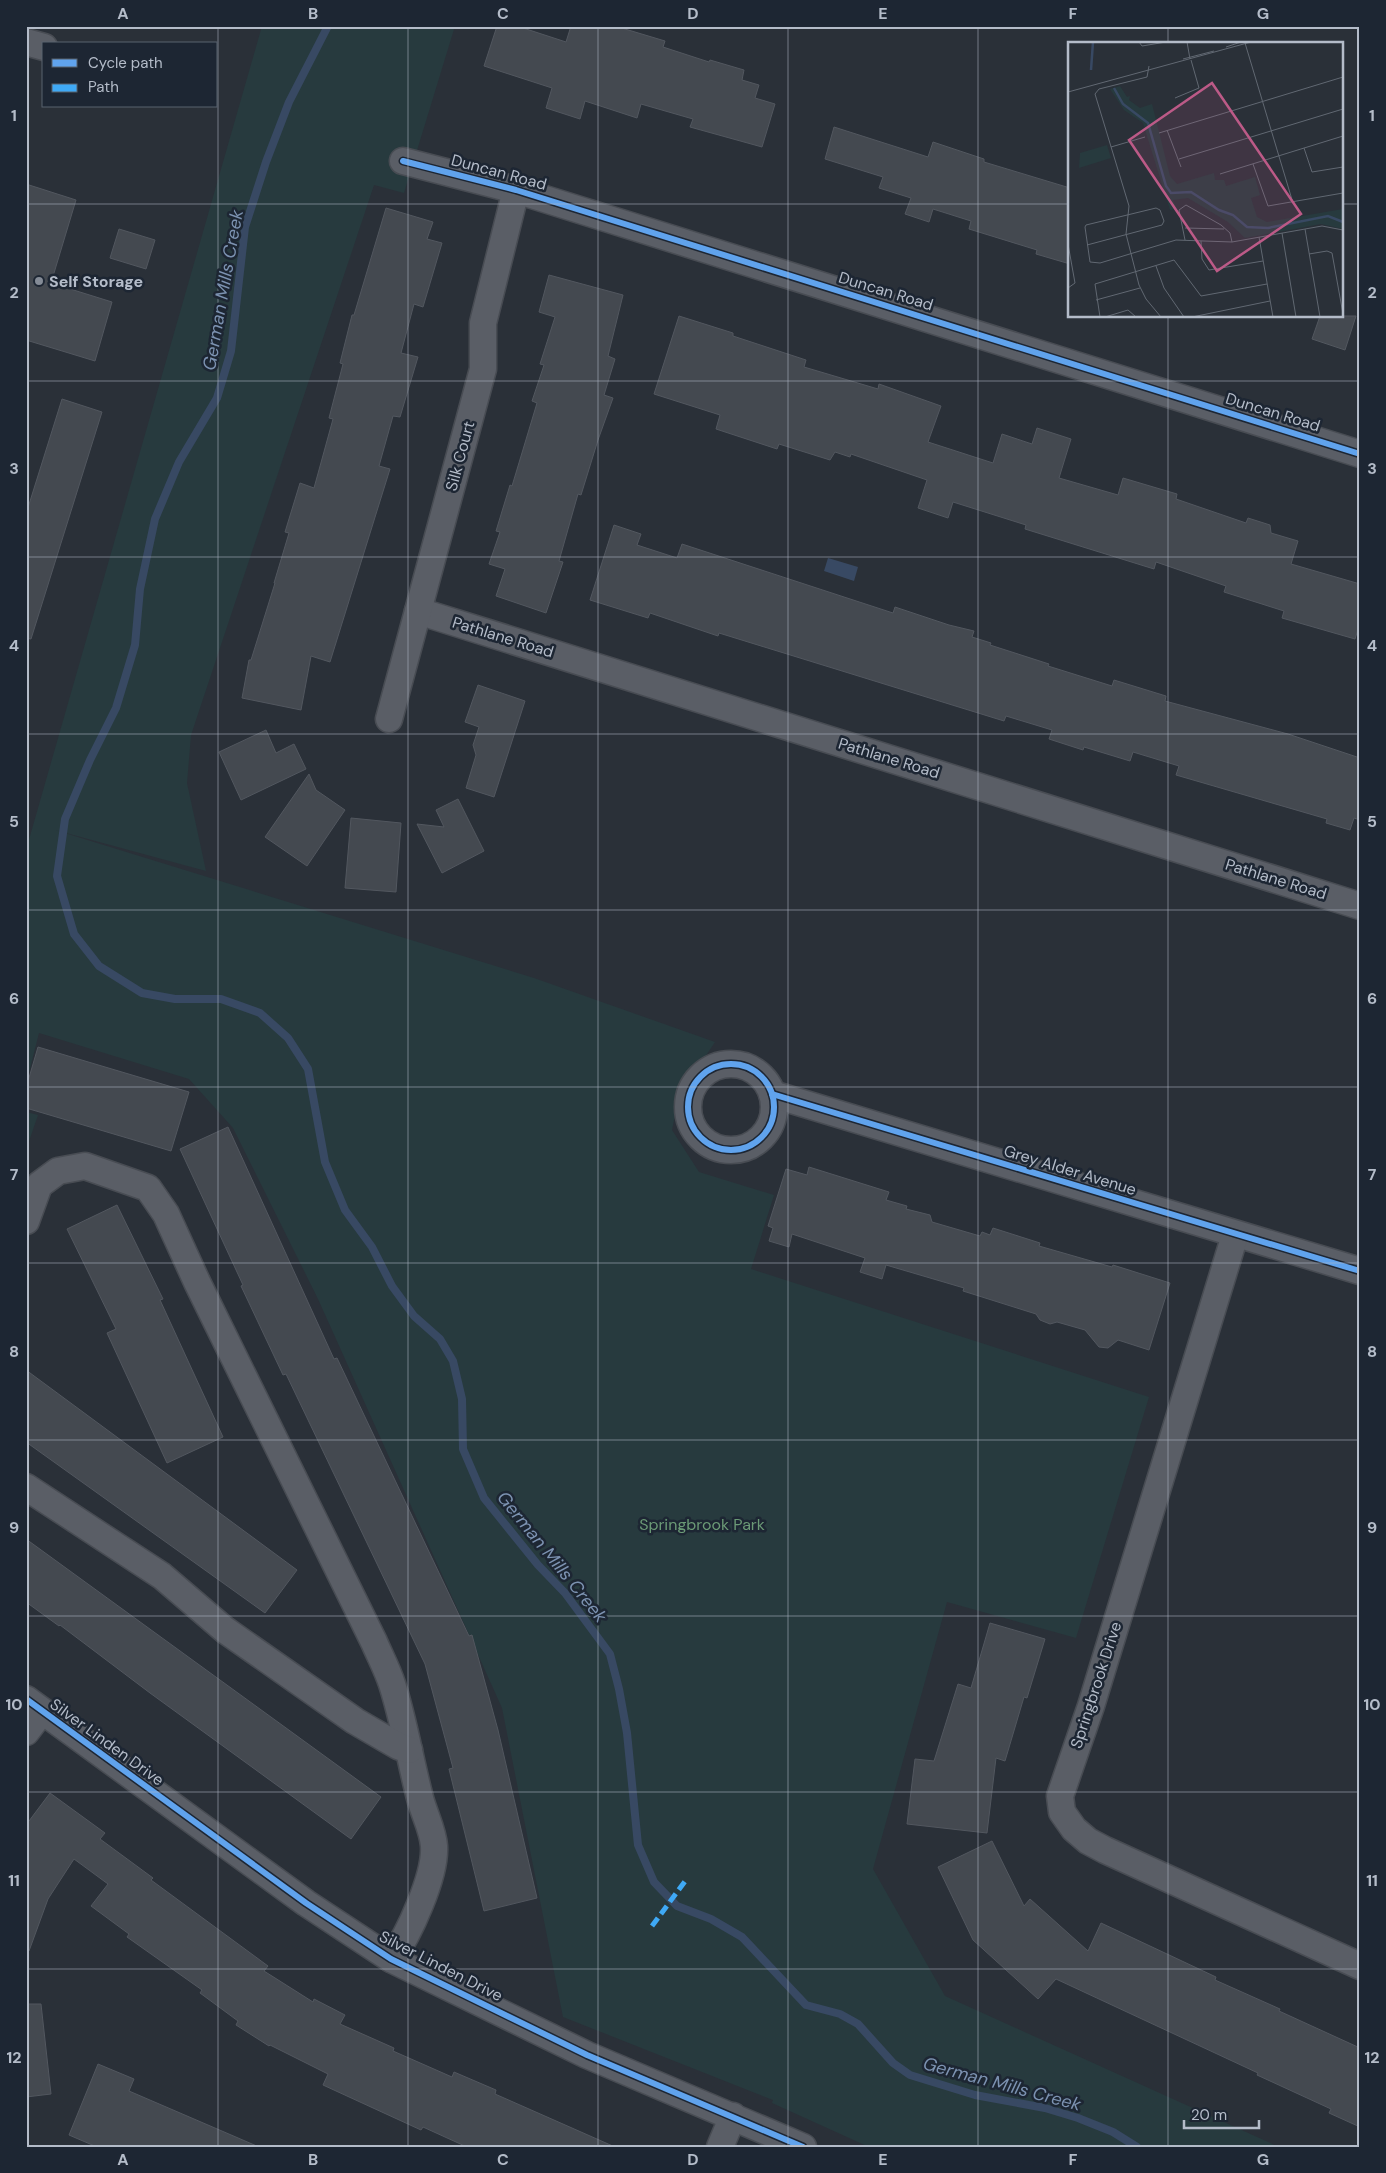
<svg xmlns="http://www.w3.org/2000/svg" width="1386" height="2173" font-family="'DM Sans',sans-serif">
	<rect width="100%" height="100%" fill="#2a3038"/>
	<g fill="#273a3e">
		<path d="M 262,26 L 455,26 L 404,193 L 374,185 L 191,735 L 187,783 L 206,871 L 55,830 L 534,978 L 715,1042 L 679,1096 L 672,1130 L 699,1172 L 774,1195 L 751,1269 L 1149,1397 L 1076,1638 L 947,1602 L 873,1869 L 945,1996 L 1279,2147 L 869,2147 L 772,2103 L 773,2100 L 563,2017 L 502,1708 L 318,1299 L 233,1128 L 189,1079 L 39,1033 L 26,1084 L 26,850 Z"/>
		<path d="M 26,1112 L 38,1115 L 26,1150 Z"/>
	</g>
	<path fill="#384963" d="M 828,558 L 858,567 L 854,581 L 824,571 Z"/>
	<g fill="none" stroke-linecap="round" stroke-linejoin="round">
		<path stroke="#384963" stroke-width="8" d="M 328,26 L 289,102 L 266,162 L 245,227 L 231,351 L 217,398 L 179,462 L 155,519 L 140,589 L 135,645 L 116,708 L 90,760 L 65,819 L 57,876 L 74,934 L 99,966 L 142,993 L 175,999 L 221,999 L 260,1013 L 288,1038 L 308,1069 L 325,1162 L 345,1210 L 372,1247 L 392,1286 L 414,1316 L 440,1339 L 453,1361 L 462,1399 L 463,1449 L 484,1498 L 538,1565 L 565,1593 L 610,1654 L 619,1689 L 627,1733 L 638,1845 L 654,1882 L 677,1906 L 711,1919 L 742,1937 L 806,2005 L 840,2014 L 858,2024 L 893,2063 L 910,2075 L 975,2095 L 1045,2108 L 1078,2118 L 1113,2132 L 1137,2147"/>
	</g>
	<g fill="#444950" stroke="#52575f">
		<path d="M 497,26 L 517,26 L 566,42 L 571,26 L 615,26 L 665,41 L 663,47 L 709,62 L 710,60 L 744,70 L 742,80 L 759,85 L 755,98 L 775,104 L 762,147 L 690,127 L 693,119 L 641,104 L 637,118 L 585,101 L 580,119 L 546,108 L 552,88 L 484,66 Z"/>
		<path d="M 834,127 L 928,157 L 933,142 L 984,159 L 984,162 L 1070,188 L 1070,264 L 1036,254 L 1037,250 L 969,229 L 971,221 L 933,209 L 929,222 L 905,214 L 911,198 L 879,188 L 883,177 L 825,159 Z"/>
		<path d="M 26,184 L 76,200 L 51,283 L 112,302 L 95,361 L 26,340 Z"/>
		<path d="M 386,208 L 433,222 L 427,239 L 442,243 L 423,307 L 414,304 L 401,353 L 418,357 L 400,417 L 393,416 L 379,466 L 390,469 L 330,662 L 311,656 L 301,710 L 242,698 L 249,660 L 251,660 L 275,583 L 274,583 L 289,533 L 285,532 L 300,483 L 314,488 L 333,419 L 329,418 L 343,364 L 340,363 L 352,315 L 354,315 Z"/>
		<path d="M 119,229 L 155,240 L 146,269 L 110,258 Z"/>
		<path d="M 549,275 L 623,295 L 608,356 L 615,359 L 604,395 L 613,398 L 598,440 L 581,495 L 578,494 L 559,561 L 563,562 L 546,613 L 496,596 L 505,569 L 489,564 L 500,532 L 496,531 L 510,485 L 512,486 L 537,403 L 532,401 L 544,365 L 540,364 L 555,317 L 539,312 Z"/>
		<path d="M 679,316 L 733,333 L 733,336 L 806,360 L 804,367 L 878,389 L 879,384 L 941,406 L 928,442 L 993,463 L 1002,434 L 1032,444 L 1037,428 L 1071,439 L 1059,478 L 1118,495 L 1123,478 L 1177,494 L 1176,499 L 1246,523 L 1248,518 L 1270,525 L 1271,533 L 1298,541 L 1291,564 L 1360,584 L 1360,623 L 1355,639 L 1282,618 L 1284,611 L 1224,592 L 1226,586 L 1156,562 L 1154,569 L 1025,529 L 1026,525 L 953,502 L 948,518 L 918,508 L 927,480 L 851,454 L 850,457 L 835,452 L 830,460 L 779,444 L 777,449 L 716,429 L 720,415 L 654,394 Z"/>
		<path d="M 1320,316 L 1356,316 L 1345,350 L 1312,339 Z"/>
		<path d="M 62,399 L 102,412 L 31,639 L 26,638 L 26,514 Z"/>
		<path d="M 614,525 L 641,534 L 637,545 L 677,558 L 682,544 L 893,613 L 895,607 L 949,625 L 974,631 L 972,637 L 991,643 L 990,645 L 1049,664 L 1048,666 L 1112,686 L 1114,680 L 1166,696 L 1165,701 L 1288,734 L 1360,758 L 1360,820 L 1354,818 L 1350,830 L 1326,823 L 1327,819 L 1176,775 L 1179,766 L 1133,752 L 1130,761 L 1084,747 L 1083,750 L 1049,739 L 1052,730 L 1006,716 L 1004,721 L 719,633 L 718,636 L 650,613 L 648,618 L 590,600 Z"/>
		<path d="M 478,685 L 525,701 L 494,797 L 466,788 L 476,755 L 473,745 L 479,727 L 465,722 Z"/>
		<path d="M 266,730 L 276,753 L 294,744 L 306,769 L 241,800 L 219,752 Z"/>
		<path d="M 309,774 L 316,790 L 345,810 L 307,866 L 265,837 Z"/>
		<path d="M 458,799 L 484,851 L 442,873 L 417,824 L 444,827 L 436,810 Z"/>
		<path d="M 351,818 L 401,823 L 396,892 L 345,888 Z"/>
		<path d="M 38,1047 L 189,1092 L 171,1151 L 26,1108 L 26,1088 Z"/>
		<path d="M 228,1127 L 334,1359 L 337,1358 L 469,1636 L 472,1635 L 498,1730 L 537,1898 L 484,1911 L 449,1769 L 453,1768 L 425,1664 L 286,1374 L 283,1375 L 241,1286 L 243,1285 L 180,1149 Z"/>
		<path d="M 809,1167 L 889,1192 L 886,1200 L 907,1206 L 906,1209 L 930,1215 L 932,1222 L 980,1236 L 982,1232 L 990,1235 L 993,1228 L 1040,1243 L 1039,1246 L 1112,1267 L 1113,1265 L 1170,1283 L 1149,1350 L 1118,1340 L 1108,1348 L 1099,1347 L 1085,1330 L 1057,1322 L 1050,1324 L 1040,1320 L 1036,1314 L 963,1291 L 964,1288 L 886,1265 L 882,1279 L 860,1272 L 865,1258 L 792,1234 L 789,1247 L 769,1241 L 773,1228 L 768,1226 L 786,1169 L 807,1175 Z"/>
		<path d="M 117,1205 L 163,1299 L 160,1300 L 223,1437 L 167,1463 L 107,1333 L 116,1329 L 67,1229 Z"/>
		<path d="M 26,1370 L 297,1570 L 265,1613 L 26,1442 Z"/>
		<path d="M 26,1539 L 381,1797 L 351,1839 L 150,1693 L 60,1625 L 59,1626 L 26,1602 Z"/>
		<path d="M 990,1623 L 1045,1639 L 1027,1698 L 1024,1697 L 1005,1761 L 996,1758 L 987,1833 L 907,1824 L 915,1759 L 934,1761 L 958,1684 L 971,1688 Z"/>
		<path d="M 50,1793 L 105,1833 L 100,1839 L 153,1878 L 151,1880 L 268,1966 L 264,1971 L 313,2002 L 314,1999 L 345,2015 L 340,2024 L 394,2048 L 393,2051 L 452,2077 L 454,2072 L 496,2090 L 495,2094 L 615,2147 L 467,2147 L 423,2127 L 421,2130 L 323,2085 L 328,2074 L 270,2045 L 269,2046 L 236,2025 L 238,2021 L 200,1993 L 202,1990 L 127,1937 L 129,1934 L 91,1906 L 108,1884 L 74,1859 L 48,1899 L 29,1951 L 26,1951 L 26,1825 Z"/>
		<path d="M 992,1841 L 1024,1906 L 1030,1899 L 1088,1951 L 1101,1923 L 1216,1977 L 1215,1980 L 1280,2009 L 1279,2011 L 1360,2048 L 1360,2127 L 1329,2113 L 1331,2109 L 1257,2075 L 1258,2073 L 1056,1979 L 1038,1999 L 973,1940 L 938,1867 Z"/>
		<path d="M 26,2004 L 41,2004 L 51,2094 L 26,2097 Z"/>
		<path d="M 98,2064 L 134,2079 L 129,2091 L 259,2147 L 97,2147 L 69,2135 Z"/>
	</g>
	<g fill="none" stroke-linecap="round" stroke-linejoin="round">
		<g stroke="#484c53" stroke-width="29">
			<g id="street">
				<path d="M 26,42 L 44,47"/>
				<path d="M 403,161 L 516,190 L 1360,454"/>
				<path d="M 418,611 L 1360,906"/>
				<path d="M 389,719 L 483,369 L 483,323 L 516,190"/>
				<circle cx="731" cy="1107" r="43"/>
				<path d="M 772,1094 L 1360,1271"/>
				<path d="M 26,1221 L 39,1185 L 58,1171 L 85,1166 L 148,1188 L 166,1214 L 197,1282 L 374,1642 C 380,1656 387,1669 392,1684 C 404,1721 410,1760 420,1798 C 424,1814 433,1830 434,1846 C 436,1875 409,1935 391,1959"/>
				<path d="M 1235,1235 L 1091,1706 L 1060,1796 L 1062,1812 L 1074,1829 L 1088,1841 L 1105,1850 L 1360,1966"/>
				<path d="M 26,1487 L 162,1576 L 225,1630 L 355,1721 L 398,1746 L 409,1750"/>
				<path d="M 26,1699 L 306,1903 L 391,1959 L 587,2055 L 803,2147"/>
				<path d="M 26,1732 L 42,1711"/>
				<path d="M 720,2147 L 733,2116"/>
			</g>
		</g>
		<use href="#street" stroke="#5a5e66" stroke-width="26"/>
		<path stroke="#3fa9f5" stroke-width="5" stroke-dasharray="10 5" stroke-linecap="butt" d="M 652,1926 L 686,1880"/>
		<g stroke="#1d2633" stroke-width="9">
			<g id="cycleway">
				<path d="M 403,161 L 516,190 L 1360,454"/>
				<circle cx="731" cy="1107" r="43"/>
				<path d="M 772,1094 L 1360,1271"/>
				<path d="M 26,1699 L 306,1903 L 391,1959 L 587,2055 L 803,2147"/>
			</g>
		</g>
		<use href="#cycleway" stroke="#60a3ed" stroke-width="6"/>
	</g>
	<path fill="none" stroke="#b4bcc9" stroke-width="1" stroke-opacity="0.55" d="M 218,26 L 218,2147M 408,26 L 408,2147M 598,26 L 598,2147M 788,26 L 788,2147M 978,26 L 978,2147M 1168,26 L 1168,44M 26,204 L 1070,204M 1342,204 L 1360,204M 1168,316 L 1168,2147M 26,381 L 1360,381M 26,557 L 1360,557M 26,734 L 1360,734M 26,910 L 1360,910M 26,1087 L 1360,1087M 26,1263 L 1360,1263M 26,1440 L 1360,1440M 26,1616 L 1360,1616M 26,1792 L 1360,1792M 26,1969 L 1360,1969"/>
	<circle fill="#848b96" stroke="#1d2633" stroke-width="2" cx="39" cy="281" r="5"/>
	<g text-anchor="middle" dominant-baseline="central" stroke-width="5" stroke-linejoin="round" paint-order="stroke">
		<g font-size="16" fill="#b4bcc9" stroke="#1d2633">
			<text transform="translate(499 172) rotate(15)">Duncan Road</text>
			<text transform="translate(886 291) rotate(17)">Duncan Road</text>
			<text transform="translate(1273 412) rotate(17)">Duncan Road</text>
			<text transform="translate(460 456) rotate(-75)">Silk Court</text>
			<text transform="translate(503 637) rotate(17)">Pathlane Road</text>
			<text transform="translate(889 758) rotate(17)">Pathlane Road</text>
			<text transform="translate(1276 879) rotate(17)">Pathlane Road</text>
			<text transform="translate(1070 1170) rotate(17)">Grey Alder Avenue</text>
			<text transform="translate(1096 1685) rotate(-72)">Springbrook Drive</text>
			<text transform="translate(107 1742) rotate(36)">Silver Linden Drive</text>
			<text transform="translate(441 1966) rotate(27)">Silver Linden Drive</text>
		</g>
		<g font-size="16" font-weight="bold" fill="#b4bcc9" stroke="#1d2633" text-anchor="start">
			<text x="49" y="281">Self Storage</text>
		</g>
		<g font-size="16" fill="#6b9a76" stroke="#1d2633">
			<text x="702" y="1524">Springbrook Park</text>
		</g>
		<g font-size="18" font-style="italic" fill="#7c92b1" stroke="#1d2633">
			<text transform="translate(223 290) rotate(-80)">German Mills Creek</text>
			<text transform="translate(552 1557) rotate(51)">German Mills Creek</text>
			<text transform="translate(1002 2084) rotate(15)">German Mills Creek</text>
		</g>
	</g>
	<g transform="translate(1068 42)">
		<rect width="275" height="275" fill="#2a3038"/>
		<path d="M 52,44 L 59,55 L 62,54 L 61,58 L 72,66 L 84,62 L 102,134 L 109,142 L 146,131 L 147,138 L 156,138 L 158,144 L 187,135 L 192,153 L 183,156 L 189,175 L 199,180 L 275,167 L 275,187 L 253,182 L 177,196 L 160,180 L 120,156 L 105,158 L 109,167 L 102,168 L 75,81 L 56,68 L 42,47 ZM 39,103 L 43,116 L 11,126 L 12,111 Z" fill="#273a3e"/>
		<path fill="none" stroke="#384963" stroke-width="2.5" d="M 23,28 L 25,0M 46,46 L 55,62 L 80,81 L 98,144 L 103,151 L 123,150 L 151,168 L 165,173 L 179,185 L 200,186 L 260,174 L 275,180"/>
		<path fill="none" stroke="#616872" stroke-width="1" d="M 71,0 L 74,4 L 98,0M 119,0 L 122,17M 177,1 L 225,161M 158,5 L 173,0M 115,17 L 146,9M 81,24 L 79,35 L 31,47 L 27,52 L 61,164 L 58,192 L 71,243 L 78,257 L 93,275M 0,50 L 183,0M 107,56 L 131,46 L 123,18M 99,88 L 113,125M 91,91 L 275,35M 43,105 L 77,95M 236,106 L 244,130 L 275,125M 111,117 L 275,67M 185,122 L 200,164 L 275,151M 152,132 L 275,94M 117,186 L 156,187M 237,187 L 252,275M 214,191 L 228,275M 191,195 L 205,275M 117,198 L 111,168 L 118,163 L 153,183 L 162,191 L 164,200M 133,199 L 134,217 L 141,228 L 195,219M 0,202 L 7,241 L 0,246M 19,203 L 94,183 L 96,179 L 92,168 L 88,166 L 18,183 L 17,185 L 22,220 L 32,221 L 108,198 L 164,200 L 254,184 L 275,188M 241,212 L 259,209 L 264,211 L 275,272M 88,224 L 96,246 L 116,275M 28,258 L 72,246M 32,275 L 27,242 L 106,218 L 133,254 L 199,242M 37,275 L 60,268 L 68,275M 124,275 L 202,259"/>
		<path fill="#bc5a87" fill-opacity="0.15" stroke="#bc5a87" stroke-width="2.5" d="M 144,41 L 233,172 L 149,229 L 61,98 Z"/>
		<rect width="275" height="275" fill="none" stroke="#b4bcc9" stroke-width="2.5"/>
	</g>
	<rect width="1386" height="2173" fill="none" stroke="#1d2633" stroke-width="55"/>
	<rect x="42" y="42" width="175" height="65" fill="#1d2633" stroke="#59626f"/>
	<rect x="52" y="59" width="25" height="8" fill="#60a3ed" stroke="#59626f"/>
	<text x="88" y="68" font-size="15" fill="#b4bcc9">Cycle path</text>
	<rect x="52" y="84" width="25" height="8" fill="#3fa9f5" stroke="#59626f"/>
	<text x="88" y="92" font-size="15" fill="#b4bcc9">Path</text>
	<path d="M1184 2120v8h75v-8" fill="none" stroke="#b4bcc9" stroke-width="2.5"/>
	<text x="1191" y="2120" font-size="15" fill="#b4bcc9" stroke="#1d2633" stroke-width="4" paint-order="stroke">20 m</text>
	<rect x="28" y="28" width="1330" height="2118" fill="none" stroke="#b4bcc9" stroke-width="2"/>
	<g font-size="16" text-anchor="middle" font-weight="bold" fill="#b4bcc9">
		<text x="123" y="19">A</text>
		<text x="313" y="19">B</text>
		<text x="503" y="19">C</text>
		<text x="693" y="19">D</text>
		<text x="883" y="19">E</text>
		<text x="1073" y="19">F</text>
		<text x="1263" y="19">G</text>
		<text x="14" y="121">1</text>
		<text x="1372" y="121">1</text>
		<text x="14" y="298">2</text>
		<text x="1372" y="298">2</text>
		<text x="14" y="474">3</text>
		<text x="1372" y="474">3</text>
		<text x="14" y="651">4</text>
		<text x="1372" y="651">4</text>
		<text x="14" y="827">5</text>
		<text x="1372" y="827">5</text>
		<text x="14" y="1004">6</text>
		<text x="1372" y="1004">6</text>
		<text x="14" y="1180">7</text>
		<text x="1372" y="1180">7</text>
		<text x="14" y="1357">8</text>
		<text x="1372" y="1357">8</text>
		<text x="14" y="1533">9</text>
		<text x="1372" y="1533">9</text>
		<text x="14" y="1710">10</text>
		<text x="1372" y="1710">10</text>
		<text x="14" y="1886">11</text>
		<text x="1372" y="1886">11</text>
		<text x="14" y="2063">12</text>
		<text x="1372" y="2063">12</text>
		<text x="123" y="2165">A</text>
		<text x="313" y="2165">B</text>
		<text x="503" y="2165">C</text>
		<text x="693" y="2165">D</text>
		<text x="883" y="2165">E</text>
		<text x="1073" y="2165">F</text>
		<text x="1263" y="2165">G</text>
	</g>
</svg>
